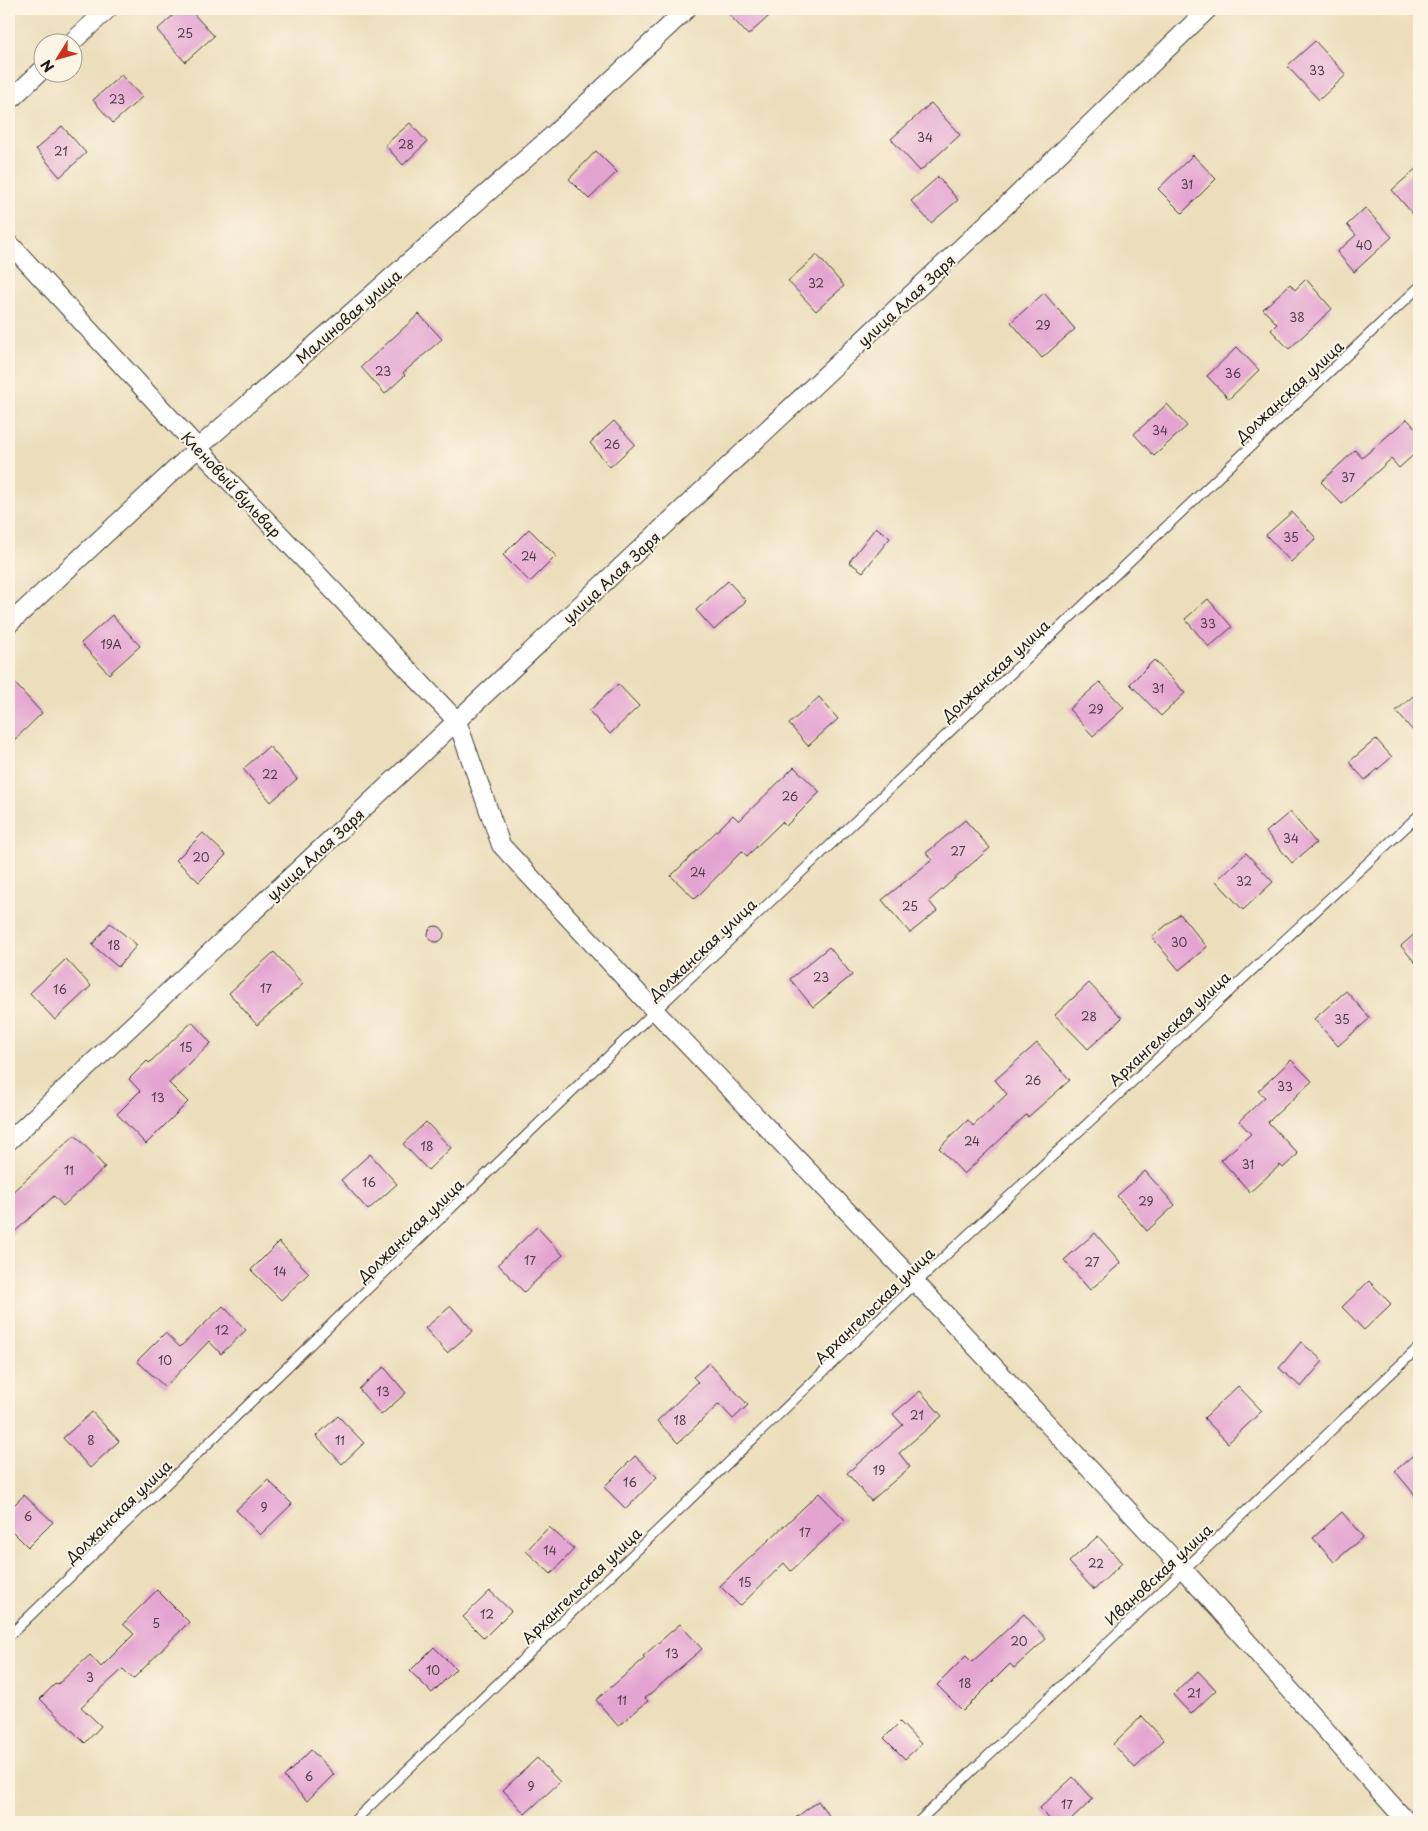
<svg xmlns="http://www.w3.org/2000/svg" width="1428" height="1831" font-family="'Playpen Sans',sans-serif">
	<rect width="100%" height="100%" fill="#fcf5e5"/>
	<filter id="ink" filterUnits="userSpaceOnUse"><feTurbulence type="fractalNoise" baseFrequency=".02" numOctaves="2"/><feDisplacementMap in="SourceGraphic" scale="10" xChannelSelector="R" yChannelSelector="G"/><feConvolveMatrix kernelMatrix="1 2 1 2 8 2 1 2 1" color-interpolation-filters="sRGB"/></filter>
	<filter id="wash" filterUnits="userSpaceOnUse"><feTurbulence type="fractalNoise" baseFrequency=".0096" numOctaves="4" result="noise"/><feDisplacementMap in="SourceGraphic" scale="20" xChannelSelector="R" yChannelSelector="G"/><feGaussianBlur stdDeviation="1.12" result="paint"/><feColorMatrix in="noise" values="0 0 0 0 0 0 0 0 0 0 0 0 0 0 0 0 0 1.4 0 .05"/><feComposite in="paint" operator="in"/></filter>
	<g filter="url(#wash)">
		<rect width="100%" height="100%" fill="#ecdebb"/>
		<g id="blocks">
			<g fill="#e4a4d2">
				<path d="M 180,9 L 189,9 L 214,36 L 185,62 L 157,30 Z"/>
				<path d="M 724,9 L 777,9 L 748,35 Z"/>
				<path d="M 1315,41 L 1346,75 L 1319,100 L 1287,66 Z"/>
				<path d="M 121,75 L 142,97 L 113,123 L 93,100 Z"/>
				<path d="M 931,103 L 960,135 L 920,171 L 891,139 Z"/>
				<path d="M 410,123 L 427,142 L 403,165 L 385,145 Z"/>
				<path d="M 62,126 L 86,153 L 60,177 L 36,149 Z"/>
				<path d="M 596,151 L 617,172 L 589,199 L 569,179 Z"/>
				<path d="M 1193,155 L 1216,179 L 1182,213 L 1158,189 Z"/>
				<path d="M 1419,166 L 1419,221 L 1392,190 Z"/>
				<path d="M 938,177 L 958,200 L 931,223 L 911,201 Z"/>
				<path d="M 1365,208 L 1392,237 L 1354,272 L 1337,252 L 1356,235 L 1347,225 Z"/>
				<path d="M 817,255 L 844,286 L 816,311 L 788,281 Z"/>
				<path d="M 1306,279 L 1332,309 L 1289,349 L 1271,330 L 1277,324 L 1263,309 L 1290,284 L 1295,290 Z"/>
				<path d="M 1044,293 L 1075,329 L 1042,358 L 1011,322 Z"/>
				<path d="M 419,314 L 442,339 L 403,373 L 405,375 L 385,394 L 361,367 Z"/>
				<path d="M 1237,347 L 1259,370 L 1229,399 L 1207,376 Z"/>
				<path d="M 1167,404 L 1187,426 L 1154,456 L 1134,434 Z"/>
				<path d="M 1407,419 L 1419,432 L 1419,450 L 1399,468 L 1391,459 L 1342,504 L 1321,482 L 1355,450 L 1362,458 Z"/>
				<path d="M 614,421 L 635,444 L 610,467 L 590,443 Z"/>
				<path d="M 1292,512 L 1316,538 L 1291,562 L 1266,535 Z"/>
				<path d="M 876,527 L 890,538 L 863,572 L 849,562 Z"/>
				<path d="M 529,529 L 556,556 L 530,582 L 503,555 Z"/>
				<path d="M 728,581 L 746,601 L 714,630 L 696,610 Z"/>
				<path d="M 1208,599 L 1232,627 L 1209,647 L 1185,619 Z"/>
				<path d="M 112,615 L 140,646 L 109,674 L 81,643 Z"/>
				<path d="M 1154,660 L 1185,693 L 1161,716 L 1130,684 Z"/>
				<path d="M 9,677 L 42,713 L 9,745 Z"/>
				<path d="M 1100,682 L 1124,708 L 1093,736 L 1069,709 Z"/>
				<path d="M 618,684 L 639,706 L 610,734 L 589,711 Z"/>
				<path d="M 1419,691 L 1419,738 L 1396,711 Z"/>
				<path d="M 819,697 L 838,719 L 808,746 L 789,724 Z"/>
				<path d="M 1376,739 L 1392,757 L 1365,780 L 1349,762 Z"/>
				<path d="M 269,746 L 297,779 L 271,802 L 243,769 Z"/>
				<path d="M 794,767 L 820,792 L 786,826 L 782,822 L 747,856 L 742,851 L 695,899 L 671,876 L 733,815 L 739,821 Z"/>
				<path d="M 1290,812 L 1316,843 L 1292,863 L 1266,832 Z"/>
				<path d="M 965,820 L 990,848 L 929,901 L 937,911 L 910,933 L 882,900 L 932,860 L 926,853 Z"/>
				<path d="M 203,833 L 226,855 L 199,882 L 176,860 Z"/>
				<path d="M 1246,853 L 1273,882 L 1243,910 L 1216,881 Z"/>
				<path d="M 1180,914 L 1207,947 L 1179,970 L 1152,937 Z"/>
				<path d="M 110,923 L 137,945 L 118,967 L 92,945 Z"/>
				<circle cx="436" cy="934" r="8"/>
				<path d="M 1419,930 L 1419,967 L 1401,946 Z"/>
				<path d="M 829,947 L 852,975 L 813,1007 L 790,979 Z"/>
				<path d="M 274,952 L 303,984 L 257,1025 L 229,993 Z"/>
				<path d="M 66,959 L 91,986 L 55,1020 L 30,993 Z"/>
				<path d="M 1089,983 L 1122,1018 L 1088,1049 L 1055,1015 Z"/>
				<path d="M 1346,991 L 1370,1018 L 1338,1046 L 1314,1019 Z"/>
				<path d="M 192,1022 L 211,1043 L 169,1083 L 188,1102 L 146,1144 L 117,1114 L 140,1091 L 129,1079 L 147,1061 L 149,1063 Z"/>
				<path d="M 1037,1043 L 1070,1080 L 1028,1117 L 1026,1115 L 964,1174 L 939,1148 L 968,1120 L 973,1126 L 1007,1094 L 995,1080 Z"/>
				<path d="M 1291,1060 L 1312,1081 L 1268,1122 L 1298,1154 L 1283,1168 L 1280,1165 L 1250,1192 L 1221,1160 L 1251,1134 L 1239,1121 L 1265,1097 L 1258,1091 Z"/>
				<path d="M 426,1122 L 451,1148 L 428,1170 L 403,1144 Z"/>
				<path d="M 75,1135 L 105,1167 L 63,1206 L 54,1196 L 9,1237 L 9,1195 Z"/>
				<path d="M 370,1154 L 397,1184 L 368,1210 L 341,1180 Z"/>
				<path d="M 1145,1171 L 1175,1205 L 1147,1231 L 1117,1196 Z"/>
				<path d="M 537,1227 L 563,1255 L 524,1292 L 498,1264 Z"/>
				<path d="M 1095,1233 L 1121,1263 L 1090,1290 L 1064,1260 Z"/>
				<path d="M 279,1242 L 309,1273 L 281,1300 L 251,1270 Z"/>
				<path d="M 1369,1281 L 1391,1304 L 1364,1330 L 1342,1307 Z"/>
				<path d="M 223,1306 L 246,1330 L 221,1354 L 209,1341 L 165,1387 L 137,1361 L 165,1333 L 180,1347 Z"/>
				<path d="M 451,1306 L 473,1331 L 447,1353 L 425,1328 Z"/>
				<path d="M 1301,1342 L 1323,1361 L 1301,1387 L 1279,1368 Z"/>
				<path d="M 709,1363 L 748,1405 L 733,1419 L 719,1404 L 678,1443 L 657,1421 L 698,1382 L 693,1377 Z"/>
				<path d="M 384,1367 L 406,1393 L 381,1415 L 359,1389 Z"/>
				<path d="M 1238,1386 L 1262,1411 L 1228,1443 L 1204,1418 Z"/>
				<path d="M 920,1391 L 942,1416 L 899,1453 L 910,1467 L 871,1501 L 847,1473 L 903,1425 L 893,1414 Z"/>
				<path d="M 92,1412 L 119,1441 L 90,1468 L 63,1438 Z"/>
				<path d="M 338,1416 L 364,1443 L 342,1464 L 316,1436 Z"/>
				<path d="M 1419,1450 L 1419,1500 L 1395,1471 Z"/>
				<path d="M 635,1456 L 657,1477 L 626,1509 L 604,1487 Z"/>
				<path d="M 268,1480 L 292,1504 L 260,1535 L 236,1510 Z"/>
				<path d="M 819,1493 L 845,1520 L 791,1571 L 784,1563 L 740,1606 L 720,1586 Z"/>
				<path d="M 24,1495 L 53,1522 L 28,1547 L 9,1528 L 9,1510 Z"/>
				<path d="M 1342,1512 L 1363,1537 L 1334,1562 L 1313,1538 Z"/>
				<path d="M 549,1527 L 574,1549 L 551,1574 L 526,1551 Z"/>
				<path d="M 1098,1536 L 1122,1563 L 1094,1590 L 1069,1562 Z"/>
				<path d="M 157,1590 L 189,1622 L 133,1679 L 123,1669 L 81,1707 L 101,1726 L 85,1743 L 40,1699 L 56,1683 L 58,1684 L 90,1655 L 101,1667 L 134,1634 L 123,1624 Z"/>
				<path d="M 490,1591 L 511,1611 L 484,1638 L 463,1617 Z"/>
				<path d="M 1024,1614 L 1046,1639 L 1014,1668 L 1010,1664 L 963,1711 L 937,1685 L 966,1656 L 972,1662 Z"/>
				<path d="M 680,1624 L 702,1649 L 645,1698 L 648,1701 L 618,1726 L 596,1700 L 645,1658 L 643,1656 Z"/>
				<path d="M 434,1647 L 456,1669 L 432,1693 L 410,1671 Z"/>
				<path d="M 1198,1671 L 1216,1690 L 1191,1714 L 1173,1695 Z"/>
				<path d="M 1142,1716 L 1164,1740 L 1135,1768 L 1113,1744 Z"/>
				<path d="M 900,1722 L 921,1744 L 905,1759 L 884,1738 Z"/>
				<path d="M 311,1750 L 334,1774 L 307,1801 L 284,1777 Z"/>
				<path d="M 537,1758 L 560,1782 L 525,1814 L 503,1790 Z"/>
				<path d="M 1073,1777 L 1093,1799 L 1069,1822 L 1052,1822 L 1040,1808 Z"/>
				<path d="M 818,1801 L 834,1822 L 790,1822 Z"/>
			</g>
		</g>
	</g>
	<g filter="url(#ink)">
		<use href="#blocks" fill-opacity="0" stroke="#3b3934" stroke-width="1"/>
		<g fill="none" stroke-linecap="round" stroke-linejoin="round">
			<g stroke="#3b3934" stroke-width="11">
				<g id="service">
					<path d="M 9,1636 L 655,1011 L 1419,287"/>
					<path d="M 353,1822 L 916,1283 L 1419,815"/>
					<path d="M 918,1822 L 1419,1347"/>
				</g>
			</g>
			<g stroke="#3b3934" stroke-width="20">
				<g id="minor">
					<path d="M 72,42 L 108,9"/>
					<path d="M 9,101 L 42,70"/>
					<path d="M 9,243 L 198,448 L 457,721 L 501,845 L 655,1011 L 916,1283 L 1183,1569 L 1407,1822"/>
					<path d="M 9,624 L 198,448 L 555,133 L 687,9"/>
					<path d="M 9,1141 L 1014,198 L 1208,9"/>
				</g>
			</g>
			<use href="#service" stroke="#fff" stroke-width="9"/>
			<use href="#minor" stroke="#fff" stroke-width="18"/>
		</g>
	</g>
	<g text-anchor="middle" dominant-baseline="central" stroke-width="4" stroke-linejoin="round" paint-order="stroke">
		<g font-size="12" fill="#4e3e4a">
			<text x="185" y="33">25</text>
			<text x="1317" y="70">33</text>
			<text x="117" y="99">23</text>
			<text x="925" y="137">34</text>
			<text x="406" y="144">28</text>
			<text x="61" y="151">21</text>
			<text x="1187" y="184">31</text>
			<text x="1364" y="245">40</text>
			<text x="816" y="283">32</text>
			<text x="1297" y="317">38</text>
			<text x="1043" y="325">29</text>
			<text x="383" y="371">23</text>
			<text x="1233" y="373">36</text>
			<text x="1160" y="430">34</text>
			<text x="612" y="444">26</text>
			<text x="1348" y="477">37</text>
			<text x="1291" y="537">35</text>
			<text x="529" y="556">24</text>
			<text x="1208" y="623">33</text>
			<text x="111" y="644">19А</text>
			<text x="1158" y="688">31</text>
			<text x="1096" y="709">29</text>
			<text x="270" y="774">22</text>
			<text x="790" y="796">26</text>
			<text x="1291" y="838">34</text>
			<text x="958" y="851">27</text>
			<text x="201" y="857">20</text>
			<text x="698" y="872">24</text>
			<text x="1244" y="881">32</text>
			<text x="910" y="906">25</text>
			<text x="1179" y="942">30</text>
			<text x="114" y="945">18</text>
			<text x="821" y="977">23</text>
			<text x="266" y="988">17</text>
			<text x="60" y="989">16</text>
			<text x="1089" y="1016">28</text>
			<text x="1342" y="1019">35</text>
			<text x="186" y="1047">15</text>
			<text x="1033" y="1080">26</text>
			<text x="1285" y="1086">33</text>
			<text x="158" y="1097">13</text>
			<text x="972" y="1141">24</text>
			<text x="427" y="1146">18</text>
			<text x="1248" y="1164">31</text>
			<text x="69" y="1170">11</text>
			<text x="369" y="1182">16</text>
			<text x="1146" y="1201">29</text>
			<text x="530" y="1260">17</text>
			<text x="1092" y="1262">27</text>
			<text x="280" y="1271">14</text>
			<text x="222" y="1330">12</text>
			<text x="165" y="1360">10</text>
			<text x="383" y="1391">13</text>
			<text x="917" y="1415">21</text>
			<text x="680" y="1420">18</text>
			<text x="91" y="1440">8</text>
			<text x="340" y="1440">11</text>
			<text x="879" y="1470">19</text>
			<text x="630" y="1482">16</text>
			<text x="264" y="1507">9</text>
			<text x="28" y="1516">6</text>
			<text x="805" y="1532">17</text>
			<text x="550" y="1550">14</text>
			<text x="1096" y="1563">22</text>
			<text x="745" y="1582">15</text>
			<text x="487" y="1614">12</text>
			<text x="156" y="1623">5</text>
			<text x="1019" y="1641">20</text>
			<text x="672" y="1653">13</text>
			<text x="433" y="1670">10</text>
			<text x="90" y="1677">3</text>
			<text x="965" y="1683">18</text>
			<text x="1194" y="1693">21</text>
			<text x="622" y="1700">11</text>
			<text x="309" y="1776">6</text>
			<text x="531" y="1786">9</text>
			<text x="1067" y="1804">17</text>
		</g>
		<g font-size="15" fill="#1c1c1c" stroke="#fcf5e5">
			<text transform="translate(906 300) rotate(-43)">улица Алая Заря</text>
			<text transform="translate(348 316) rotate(-41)">Малиновая улица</text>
			<text transform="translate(1289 391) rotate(-43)">Должанская улица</text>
			<text transform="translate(232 484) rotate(47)">Кленовый бульвар</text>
			<text transform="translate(611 577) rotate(-43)">улица Алая Заря</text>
			<text transform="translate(995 670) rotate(-43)">Должанская улица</text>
			<text transform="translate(315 854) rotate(-43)">улица Алая Заря</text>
			<text transform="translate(702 949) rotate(-43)">Должанская улица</text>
			<text transform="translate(1169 1028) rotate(-43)">Архангельская улица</text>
			<text transform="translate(410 1230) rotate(-44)">Должанская улица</text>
			<text transform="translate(874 1305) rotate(-44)">Архангельская улица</text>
			<text transform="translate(118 1511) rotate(-44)">Должанская улица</text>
			<text transform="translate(1158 1574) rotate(-43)">Ивановская улица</text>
			<text transform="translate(581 1585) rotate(-44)">Архангельская улица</text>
		</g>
	</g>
	<rect width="1428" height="1831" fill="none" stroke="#fcf5e5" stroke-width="30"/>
	<g transform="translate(58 58) rotate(233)"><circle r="24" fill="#fcf5e5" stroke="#a29e95"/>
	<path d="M0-4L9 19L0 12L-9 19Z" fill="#c8321e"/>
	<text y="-8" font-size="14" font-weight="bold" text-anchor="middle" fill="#1c1c1c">N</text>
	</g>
</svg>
